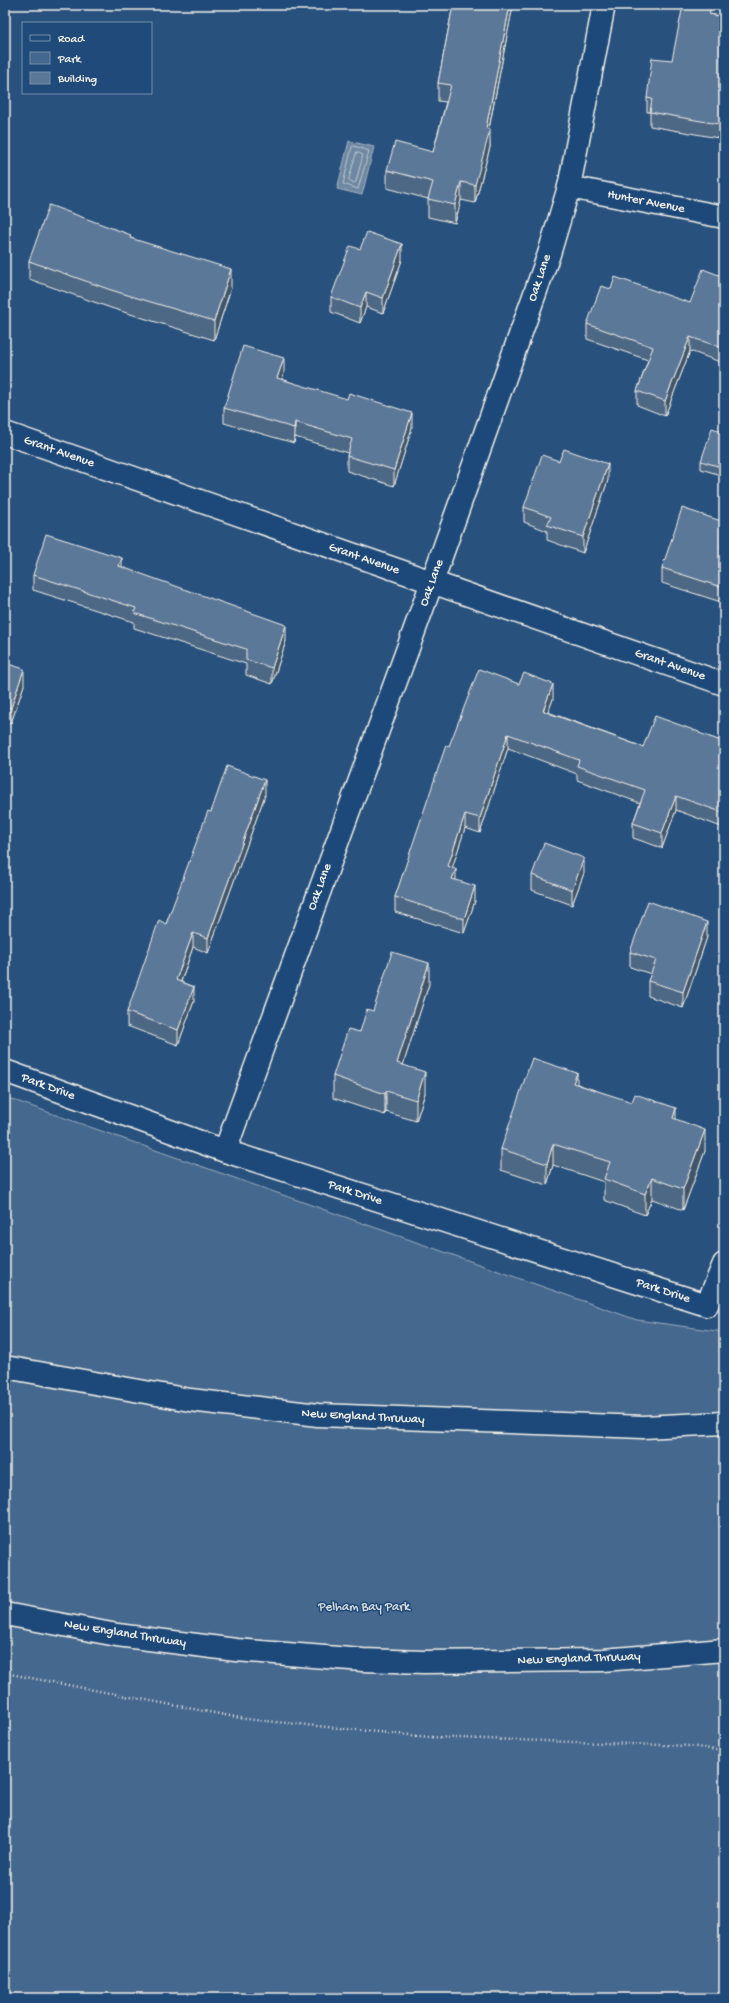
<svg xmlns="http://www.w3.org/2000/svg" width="729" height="2003" font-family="'Gochi Hand',sans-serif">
	<rect width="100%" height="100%" fill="#28517e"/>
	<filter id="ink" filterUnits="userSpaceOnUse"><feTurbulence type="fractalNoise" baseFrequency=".025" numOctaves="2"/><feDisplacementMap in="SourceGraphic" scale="8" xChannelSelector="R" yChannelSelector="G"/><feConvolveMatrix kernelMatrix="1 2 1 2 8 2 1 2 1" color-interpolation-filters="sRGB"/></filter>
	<g filter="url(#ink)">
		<path fill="#45688e" stroke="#9cacbb" d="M 5,1097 L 637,1320 L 724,1332 L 724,1998 L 5,1998 Z"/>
		<path fill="#6e88a2" stroke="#a4b2be" d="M 349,141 L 374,147 L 362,195 L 337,189 Z"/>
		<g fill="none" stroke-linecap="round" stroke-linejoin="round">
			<g stroke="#bec7cc" stroke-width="1">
				<path d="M 354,146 L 369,151 L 358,189 L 343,184 L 352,147 Z"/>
				<path d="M 357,152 L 363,155 L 356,182 L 354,183 L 349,180 Z"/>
			</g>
			<g stroke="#f4f1e8" stroke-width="25">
				<g id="street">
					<path d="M 569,187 L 724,217"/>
					<path d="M 5,433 L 724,684"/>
					<path d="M 5,1071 L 225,1151 L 707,1305 L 724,1264"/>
					<path d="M 225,1151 L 432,582 L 549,254 L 569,187 L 604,5"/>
				</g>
			</g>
			<g stroke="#f4f1e8" stroke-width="25">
				<g id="highway">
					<path d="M 5,1367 L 190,1400 L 318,1415 L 643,1427 L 724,1423"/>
					<path d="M 5,1614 L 117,1635 L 236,1650 L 363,1660 L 424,1662 L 603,1660 L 724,1650"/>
				</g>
			</g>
			<path stroke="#f4f1e8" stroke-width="2.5" stroke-dasharray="1 3" stroke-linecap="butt" d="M 5,1673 L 246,1719 L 429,1737 L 690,1746 L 724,1751"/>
			<use href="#street" stroke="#1f4a7a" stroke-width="22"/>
			<use href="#highway" stroke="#1f4a7a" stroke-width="22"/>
		</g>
		<g fill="#4e6784" stroke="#f4f1e8">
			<path d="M 453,5 L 513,5 L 489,129 L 490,147 L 475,203 L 461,200 L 455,223 L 428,217 L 428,199 L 387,188 L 387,170 L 433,152 L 446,102 L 438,101 L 438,83 Z"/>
			<path d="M 711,14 L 724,17 L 724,139 L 650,126 L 650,112 L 647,112 L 647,98 L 672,60 Z"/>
			<path d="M 131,238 L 231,288 L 214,340 L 111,308 L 29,279 L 29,261 Z"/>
			<path d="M 360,249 L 402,260 L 383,313 L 366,307 L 360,323 L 331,312 L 331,297 Z"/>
			<path d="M 724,277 L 723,363 L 690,351 L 665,416 L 637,405 L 637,391 L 648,360 L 587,339 L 587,324 L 611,289 L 690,303 Z"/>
			<path d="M 284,373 L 282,379 L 412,428 L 394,486 L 347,471 L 347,456 L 348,453 L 295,437 L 294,443 L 224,423 L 224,408 Z"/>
			<path d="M 724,432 L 724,476 L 701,469 L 701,461 Z"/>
			<path d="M 608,480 L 583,553 L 547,540 L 547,531 L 524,522 L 524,507 Z"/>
			<path d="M 724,522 L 724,603 L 662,583 L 662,568 Z"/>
			<path d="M 122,567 L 286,641 L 272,684 L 246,675 L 246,664 L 134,628 L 134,622 L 33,590 L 33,575 Z"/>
			<path d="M 5,663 L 24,685 L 11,723 L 5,721 Z"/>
			<path d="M 553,699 L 548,712 L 643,747 L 699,734 L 724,742 L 724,828 L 676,810 L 662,848 L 633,838 L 633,823 L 640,803 L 577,780 L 577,774 L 508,748 L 480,833 L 465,828 L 452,868 L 456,880 L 475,901 L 464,933 L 395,912 L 395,897 L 449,746 Z"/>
			<path d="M 265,795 L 208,953 L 193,947 L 181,982 L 194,1001 L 178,1045 L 127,1026 L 127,1012 L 166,924 L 211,812 Z"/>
			<path d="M 584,873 L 572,905 L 532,890 L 532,875 Z"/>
			<path d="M 707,937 L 683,1008 L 648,996 L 648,981 L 651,974 L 630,967 L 630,952 Z"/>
			<path d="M 429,984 L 403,1065 L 425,1093 L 416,1121 L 386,1112 L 385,1115 L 333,1098 L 333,1076 L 373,1011 Z"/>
			<path d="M 577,1084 L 676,1119 L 705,1151 L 683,1210 L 652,1199 L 645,1215 L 604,1200 L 604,1182 L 553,1165 L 547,1185 L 501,1170 L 501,1149 Z"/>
		</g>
		<g fill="#40546b" stroke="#f4f1e8">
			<path d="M 510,5 L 513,5 L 487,138 L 490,130 L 490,147 L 475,203 L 475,185 Z"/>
			<path d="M 7,160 L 7,181 L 5,187 L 5,166 Z"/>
			<path d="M 461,182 L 461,200 L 455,223 L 455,205 Z"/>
			<path d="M 402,244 L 402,260 L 383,313 L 383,298 Z"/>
			<path d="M 231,269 L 231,288 L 214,340 L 214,321 Z"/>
			<path d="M 366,292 L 366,307 L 360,323 L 360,308 Z"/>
			<path d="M 690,337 L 690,351 L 665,416 L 665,401 Z"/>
			<path d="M 724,346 L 724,360 L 723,363 L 723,348 Z"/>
			<path d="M 284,358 L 284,373 L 277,393 L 277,378 Z"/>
			<path d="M 412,413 L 412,428 L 394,486 L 394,470 Z"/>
			<path d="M 295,422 L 295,437 L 294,443 L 294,428 Z"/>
			<path d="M 608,464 L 608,480 L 583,553 L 583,537 Z"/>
			<path d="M 724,535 L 724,550 L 720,547 Z"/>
			<path d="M 122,558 L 122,573 L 119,566 Z"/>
			<path d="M 286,625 L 286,641 L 272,684 L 272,668 Z"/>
			<path d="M 24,669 L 24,685 L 11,723 L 11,708 Z"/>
			<path d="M 553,684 L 553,699 L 543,725 L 543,711 Z"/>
			<path d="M 508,734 L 508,748 L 480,833 L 480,818 Z"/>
			<path d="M 265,780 L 265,795 L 208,953 L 208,938 Z"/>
			<path d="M 676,796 L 676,810 L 662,848 L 662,833 Z"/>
			<path d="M 465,814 L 465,828 L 448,881 L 448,866 Z"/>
			<path d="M 584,858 L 584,873 L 572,905 L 572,890 Z"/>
			<path d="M 456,869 L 456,883 L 452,879 Z"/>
			<path d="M 475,886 L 475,901 L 464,933 L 464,919 Z"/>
			<path d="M 707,922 L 707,937 L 683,1008 L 683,992 Z"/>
			<path d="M 193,933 L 193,947 L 176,995 L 176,980 Z"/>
			<path d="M 429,963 L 429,984 L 397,1084 L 397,1063 Z"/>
			<path d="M 194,987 L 194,1001 L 178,1045 L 178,1030 Z"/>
			<path d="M 425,1072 L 425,1093 L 416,1121 L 416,1100 Z"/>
			<path d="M 577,1073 L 577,1094 L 573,1083 Z"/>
			<path d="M 386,1091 L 386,1112 L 385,1115 L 385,1094 Z"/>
			<path d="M 676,1108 L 676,1130 L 673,1118 Z"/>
			<path d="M 705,1130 L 705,1151 L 683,1210 L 683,1189 Z"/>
			<path d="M 553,1144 L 553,1165 L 547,1185 L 547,1164 Z"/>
			<path d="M 652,1178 L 652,1199 L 645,1215 L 645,1194 Z"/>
		</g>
		<g fill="#5b7899" stroke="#f4f1e8">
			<path d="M 453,5 L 510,5 L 486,128 L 490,130 L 475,185 L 461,182 L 455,205 L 428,199 L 433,182 L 387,170 L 395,142 L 433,152 L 451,85 L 438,83 Z"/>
			<path d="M 683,5 L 692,5 L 711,8 L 709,14 L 724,17 L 724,125 L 650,112 L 652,99 L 647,98 L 652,58 L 672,60 Z"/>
			<path d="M 5,159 L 7,160 L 5,166 Z"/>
			<path d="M 49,205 L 131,235 L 130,238 L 231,269 L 214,321 L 111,290 L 29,261 Z"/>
			<path d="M 367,232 L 402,244 L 383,298 L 366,292 L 360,308 L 331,297 L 350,246 L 360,249 Z"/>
			<path d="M 703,269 L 724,277 L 724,346 L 723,348 L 690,337 L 665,401 L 637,391 L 653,347 L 587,324 L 601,286 L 611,289 L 615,277 L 690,303 Z"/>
			<path d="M 243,346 L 284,358 L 277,378 L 347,399 L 349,393 L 412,413 L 394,470 L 347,456 L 352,439 L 295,422 L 294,428 L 224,408 Z"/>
			<path d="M 712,428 L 724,432 L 724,468 L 701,461 Z"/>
			<path d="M 564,449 L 608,464 L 583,537 L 547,525 L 551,517 L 524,507 L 542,455 L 559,461 Z"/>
			<path d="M 682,508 L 724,522 L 724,535 L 720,547 L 724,548 L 724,588 L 662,568 Z"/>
			<path d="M 46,534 L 122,558 L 119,566 L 286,625 L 272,668 L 246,660 L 246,649 L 134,613 L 136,608 L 33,575 Z"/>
			<path d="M 5,663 L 24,669 L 11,708 L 5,706 Z"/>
			<path d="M 479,669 L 519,684 L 524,673 L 553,684 L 543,711 L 643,747 L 655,716 L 699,732 L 699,733 L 724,742 L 724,813 L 676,796 L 662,833 L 633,823 L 645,790 L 577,766 L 579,760 L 508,734 L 480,818 L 465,814 L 448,866 L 456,869 L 452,879 L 475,886 L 464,919 L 395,897 L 446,745 L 449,746 Z"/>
			<path d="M 227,766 L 265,780 L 208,938 L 193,933 L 176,980 L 194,987 L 178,1030 L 127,1012 L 159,920 L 166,924 L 208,811 L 211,812 Z"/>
			<path d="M 544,843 L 584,858 L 572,890 L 532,875 Z"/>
			<path d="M 648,901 L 707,922 L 683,992 L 648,981 L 656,960 L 630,952 Z"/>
			<path d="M 392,952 L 429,963 L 397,1063 L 425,1072 L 416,1100 L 386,1091 L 385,1094 L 333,1076 L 348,1029 L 360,1032 L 367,1009 L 373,1011 Z"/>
			<path d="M 532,1058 L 577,1073 L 573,1083 L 632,1102 L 635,1094 L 676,1108 L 673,1118 L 705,1130 L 683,1189 L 652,1178 L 645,1194 L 604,1179 L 610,1162 L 553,1144 L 547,1164 L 501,1149 Z"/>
		</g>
	</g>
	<g text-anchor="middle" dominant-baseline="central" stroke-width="3" stroke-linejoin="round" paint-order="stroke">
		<g font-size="13" fill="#f4f1e8" stroke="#1f4a7a">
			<text transform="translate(646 202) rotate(11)">Hunter Avenue</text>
			<text transform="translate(540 278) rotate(-71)">Oak Lane</text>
			<text transform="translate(59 452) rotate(19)">Grant Avenue</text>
			<text transform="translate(364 559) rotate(19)">Grant Avenue</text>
			<text transform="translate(432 583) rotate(-70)">Oak Lane</text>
			<text transform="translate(670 665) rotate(19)">Grant Avenue</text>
			<text transform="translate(320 887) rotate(-70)">Oak Lane</text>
			<text transform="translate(48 1087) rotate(20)">Park Drive</text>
			<text transform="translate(355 1193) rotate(18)">Park Drive</text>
			<text transform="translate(663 1291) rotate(18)">Park Drive</text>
			<text transform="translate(363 1417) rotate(3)">New England Thruway</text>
			<text transform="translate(125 1634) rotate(9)">New England Thruway</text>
			<text transform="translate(579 1659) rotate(-2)">New England Thruway</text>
		</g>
		<g font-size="13" fill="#dadcda" stroke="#1f4a7a">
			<text x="364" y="1607">Pelham Bay Park</text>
		</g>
	</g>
	<rect width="729" height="2003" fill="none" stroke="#1f4a7a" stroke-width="20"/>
	<rect x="10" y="10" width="709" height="1983" fill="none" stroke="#f4f1e8" stroke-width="1.5" filter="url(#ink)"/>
	<rect x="22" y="22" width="130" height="72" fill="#1f4a7a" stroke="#748da6"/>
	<rect x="30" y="35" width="20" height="6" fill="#1f4a7a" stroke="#748da6"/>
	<text x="58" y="42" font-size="12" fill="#f4f1e8">Road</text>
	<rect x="30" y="52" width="20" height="12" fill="#45688e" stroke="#748da6"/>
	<text x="58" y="62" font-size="12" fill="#f4f1e8">Park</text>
	<rect x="30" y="72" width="20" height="12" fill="#5b7899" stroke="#748da6"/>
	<text x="58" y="82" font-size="12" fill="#f4f1e8">Building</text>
</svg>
